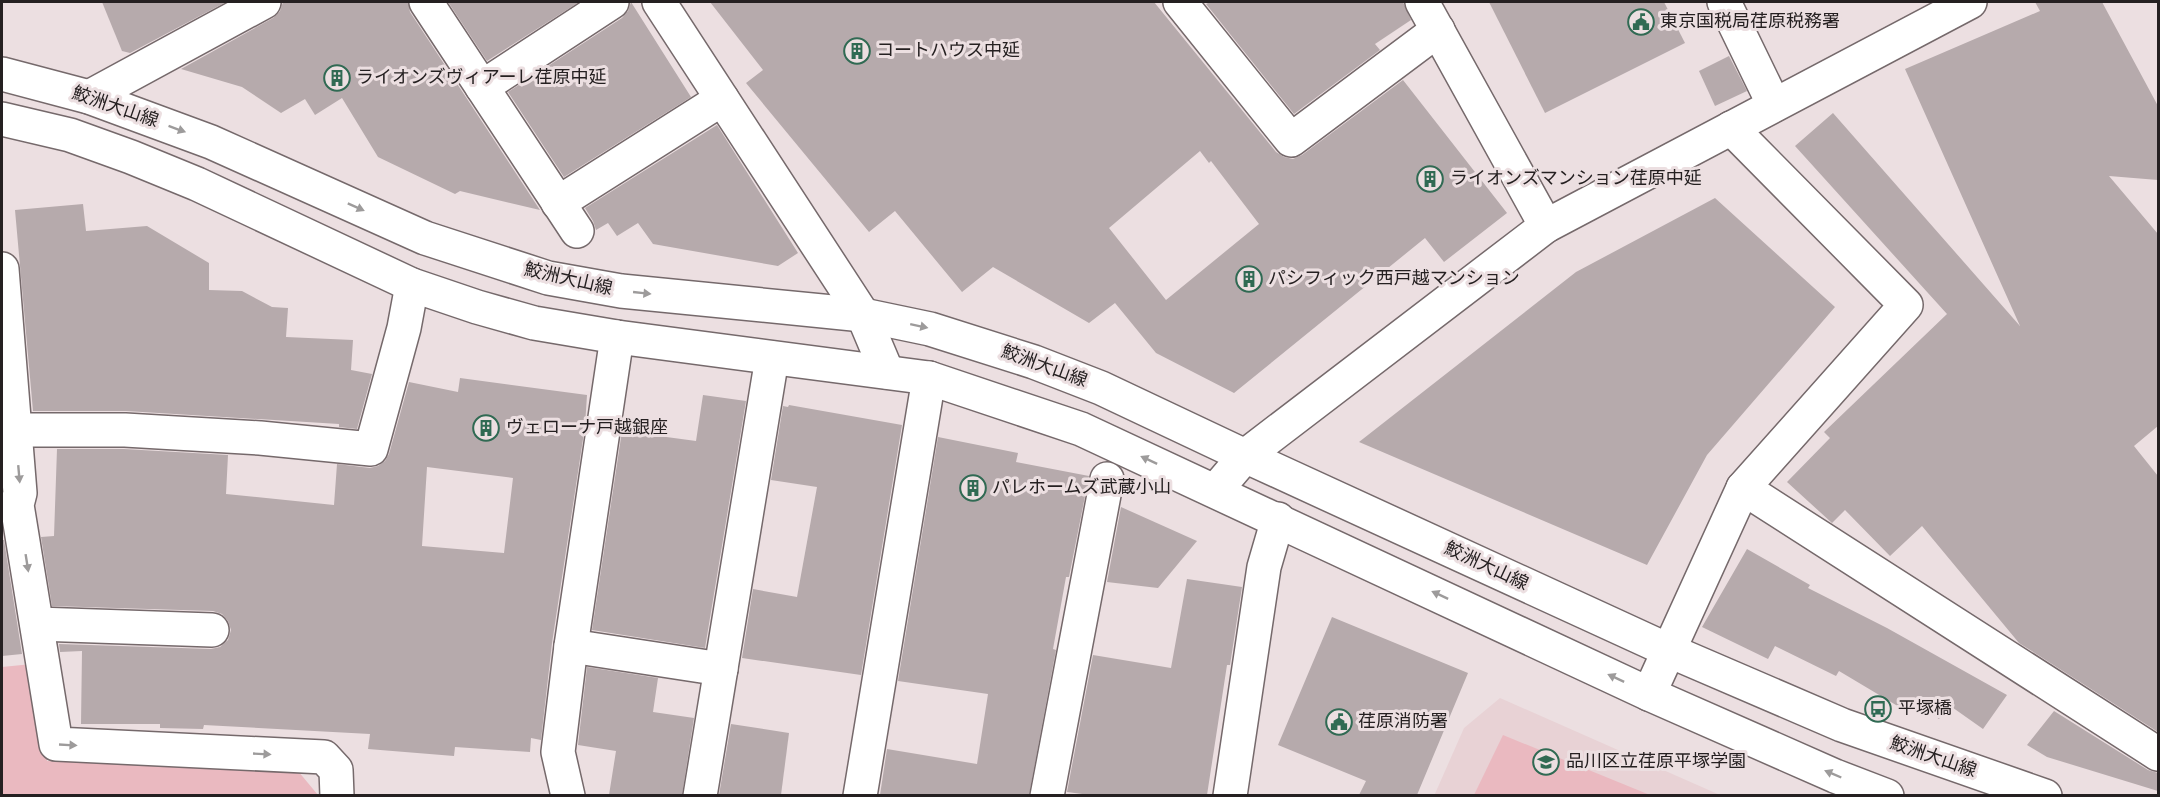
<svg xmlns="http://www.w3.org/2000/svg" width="2160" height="797" font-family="Overpass,'Noto Sans JP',sans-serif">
	<rect width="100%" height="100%" fill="#ecdfe1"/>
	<path fill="#e8d2d5" d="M 1500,698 L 1720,795 L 1434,796 L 1464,728 Z"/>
	<g fill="#eab9c0">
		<path d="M 32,664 L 47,761 L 298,771 L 318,795 L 2,796 L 2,667 Z"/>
		<path d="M 1503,735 L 1650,795 L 1474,795 Z"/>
	</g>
	<g fill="#b6aaac" fill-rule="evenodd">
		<path d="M 102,2 L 226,2 L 130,53 L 122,51 Z"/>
		<path d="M 283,2 L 408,2 L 410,12 L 540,210 L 460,191 L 455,194 L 378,157 L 342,98 L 315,115 L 305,99 L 281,113 L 242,87 L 181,69 L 273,18 L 280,11 Z"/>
		<path d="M 448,2 L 579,2 L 487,61 Z"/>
		<path d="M 631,2 L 691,97 L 564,177 L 508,92 L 622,18 L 628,11 Z"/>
		<path d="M 710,2 L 1154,2 L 1276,152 L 1284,157 L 1293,159 L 1302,155 L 1403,80 L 1507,213 L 1444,262 L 1425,238 L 1234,393 L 1156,353 L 1115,303 L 1089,323 L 993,267 L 962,292 L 895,211 L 869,232 L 746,83 L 763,70 ZM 1200,151 L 1209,163 L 1211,161 L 1259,224 L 1166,300 L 1109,228 Z"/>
		<path d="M 1210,2 L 1403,2 L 1411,20 L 1375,44 L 1380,50 L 1294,114 L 1206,4 Z"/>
		<path d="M 1489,2 L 1664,2 L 1685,43 L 1545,113 Z"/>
		<path d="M 2035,2 L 2102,2 L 2158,106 L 2158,180 L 2109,176 L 2158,234 L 2158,426 L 2134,446 L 2158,476 L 2158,732 L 2019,643 L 1922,526 L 1890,556 L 1845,510 L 1832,523 L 1787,482 L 1830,438 L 1824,432 L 1947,314 L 1795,146 L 1833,113 L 2020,326 L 1905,69 L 2040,11 Z"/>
		<path d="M 1729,56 L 1747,91 L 1715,106 L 1699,71 Z"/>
		<path d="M 717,125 L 798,253 L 778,266 L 653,244 L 638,223 L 617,236 L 608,223 L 596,230 L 593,221 L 585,208 Z"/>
		<path d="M 1715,198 L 1835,307 L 1707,455 L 1647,565 L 1359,442 L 1576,272 Z"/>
		<path d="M 83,204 L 86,231 L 147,226 L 209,263 L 209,290 L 242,291 L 272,307 L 288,308 L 286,337 L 353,340 L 351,370 L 372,374 L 357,429 L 339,427 L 339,424 L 126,411 L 33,411 L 15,210 Z"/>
		<path d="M 460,378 L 587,395 L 585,426 L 552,643 L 541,740 L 531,738 L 530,752 L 455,747 L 454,756 L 368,749 L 370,734 L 204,725 L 203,729 L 160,728 L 160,724 L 81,724 L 82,651 L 60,652 L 59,644 L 211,649 L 220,647 L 228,640 L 231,630 L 228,621 L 222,614 L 213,611 L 52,606 L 41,537 L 54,536 L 57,449 L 124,449 L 228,455 L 226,494 L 334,505 L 337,464 L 370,468 L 378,466 L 385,461 L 389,454 L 409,382 L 458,392 ZM 427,467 L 513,478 L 504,553 L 422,546 Z"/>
		<path d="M 703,395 L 746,401 L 705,648 L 592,630 L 622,431 L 696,441 Z"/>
		<path d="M 789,405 L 902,425 L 861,675 L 742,658 L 753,589 L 797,597 L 817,487 L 771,480 L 783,406 L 788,407 Z"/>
		<path d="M 938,437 L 1018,453 L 1016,462 L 1089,476 L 1069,577 L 1066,577 L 1053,649 L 1056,650 L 1029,795 L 880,795 L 887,749 L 977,764 L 988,694 L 898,681 Z"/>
		<path d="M 1121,507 L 1197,541 L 1158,588 L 1107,582 Z"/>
		<path d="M 2,540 L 4,540 L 22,654 L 2,656 Z"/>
		<path d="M 1747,549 L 1810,585 L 1808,588 L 1887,628 L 2007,695 L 1983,729 L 1949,705 L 1939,719 L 1912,700 L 1906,711 L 1839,671 L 1836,676 L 1775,646 L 1768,659 L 1702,627 Z"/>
		<path d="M 1187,579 L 1242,587 L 1230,665 L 1227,665 L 1207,795 L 1090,795 L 1067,792 L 1093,655 L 1171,668 Z"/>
		<path d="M 1332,617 L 1468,673 L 1417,795 L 1359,795 L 1366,781 L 1278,745 Z"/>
		<path d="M 587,667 L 658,678 L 653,712 L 694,718 L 682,795 L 609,795 L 616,751 L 578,745 Z"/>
		<path d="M 2054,711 L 2148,770 L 2158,773 L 2158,791 L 2047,757 L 2027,745 Z"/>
		<path d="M 731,724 L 789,733 L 781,795 L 719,795 Z"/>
	</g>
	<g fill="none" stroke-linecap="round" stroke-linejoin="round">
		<g stroke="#75696b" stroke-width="36">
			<g id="minor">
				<path d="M 426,2 L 577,231"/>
				<path d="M 659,2 L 863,315 L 887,372"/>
				<path d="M 1180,2 L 1291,140 L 1438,30"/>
				<path d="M 1422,2 L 1546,226"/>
				<path d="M 1724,2 L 1774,105"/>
				<path d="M 482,87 L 612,2"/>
				<path d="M 89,97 L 264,2"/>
				<path d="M 558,203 L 722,99"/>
				<path d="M 2,269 L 20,493 L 17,505 L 56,744 L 324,757 L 336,770 L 337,796"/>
				<path d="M 15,430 L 125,430 L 260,438 L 371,449 L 404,328 L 412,285"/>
				<path d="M 1743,488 L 2158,754"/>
				<path d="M 1216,490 L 1245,456 L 1546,226 L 1970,2"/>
				<path d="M 37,624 L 212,630"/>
				<path d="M 571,646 L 721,669"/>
				<path d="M 1649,694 L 1743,488 L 1906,305 L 1731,128"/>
				<path d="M 568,796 L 558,752 L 571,646 L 617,337"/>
				<path d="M 700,796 L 772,358"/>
				<path d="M 860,796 L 929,378"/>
				<path d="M 1047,796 L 1107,479"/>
				<path d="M 1230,796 L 1264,567 L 1278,519"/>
			</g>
		</g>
		<g stroke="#75696b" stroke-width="36">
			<g id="major">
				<path d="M 2,74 L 89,97 L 211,142 L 425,238 L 548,278 L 621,291 L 863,315 L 930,329 L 1034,362 L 1101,388 L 1245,456 L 1670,651 L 1842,725 L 2045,796"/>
				<path d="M 2,119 L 70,135 L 131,157 L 197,184 L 412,285 L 477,307 L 534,323 L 617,337 L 929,378 L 1081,429 L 1649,694 L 1835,776 L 1887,796"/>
			</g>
		</g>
		<use href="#minor" stroke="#fff" stroke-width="33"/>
		<use href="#major" stroke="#fff" stroke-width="33"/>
	</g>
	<defs><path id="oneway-solid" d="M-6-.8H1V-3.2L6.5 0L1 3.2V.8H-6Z" transform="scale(1.5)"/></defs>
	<g fill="#9d9b9b">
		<use href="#oneway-solid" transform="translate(177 129) rotate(20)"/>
		<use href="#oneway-solid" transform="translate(356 207) rotate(24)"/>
		<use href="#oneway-solid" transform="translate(642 293) rotate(6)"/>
		<use href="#oneway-solid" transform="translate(919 326) rotate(12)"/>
		<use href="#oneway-solid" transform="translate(1149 460) rotate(-155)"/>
		<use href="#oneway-solid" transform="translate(19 474) rotate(85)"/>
		<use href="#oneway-solid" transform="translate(27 563) rotate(81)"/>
		<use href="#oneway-solid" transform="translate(1440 595) rotate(-155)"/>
		<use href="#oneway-solid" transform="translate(1616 678) rotate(-155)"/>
		<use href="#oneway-solid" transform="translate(68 745) rotate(3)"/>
		<use href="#oneway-solid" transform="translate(262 754) rotate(3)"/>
		<use href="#oneway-solid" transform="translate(1833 774) rotate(-157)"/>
	</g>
	<defs>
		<g id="civic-ring" transform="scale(1.35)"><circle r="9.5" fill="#ecdfe1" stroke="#306a53" stroke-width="1.5"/><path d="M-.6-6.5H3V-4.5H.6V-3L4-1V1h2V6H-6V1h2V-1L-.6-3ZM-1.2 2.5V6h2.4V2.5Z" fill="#306a53"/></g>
		<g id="building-ring" transform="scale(1.35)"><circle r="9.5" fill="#ecdfe1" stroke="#306a53" stroke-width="1.5"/><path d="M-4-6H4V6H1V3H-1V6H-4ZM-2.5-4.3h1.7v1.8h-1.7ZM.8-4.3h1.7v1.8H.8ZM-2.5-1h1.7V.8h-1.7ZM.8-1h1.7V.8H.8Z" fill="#306a53"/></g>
		<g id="bus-ring" transform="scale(1.35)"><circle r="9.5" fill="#ecdfe1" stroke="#306a53" stroke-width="1.5"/><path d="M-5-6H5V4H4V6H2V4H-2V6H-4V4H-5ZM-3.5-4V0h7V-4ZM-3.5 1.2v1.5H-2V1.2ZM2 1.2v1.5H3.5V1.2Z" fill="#306a53"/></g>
		<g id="school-ring" transform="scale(1.35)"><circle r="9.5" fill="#ecdfe1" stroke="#306a53" stroke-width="1.5"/><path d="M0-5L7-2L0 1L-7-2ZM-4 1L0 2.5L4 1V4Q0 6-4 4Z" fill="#306a53"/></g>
	</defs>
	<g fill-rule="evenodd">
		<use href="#civic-ring" x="1641" y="22"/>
		<use href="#building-ring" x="857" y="51"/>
		<use href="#building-ring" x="337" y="78"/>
		<use href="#building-ring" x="1430" y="179"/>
		<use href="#building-ring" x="1249" y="279"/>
		<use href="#building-ring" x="486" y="428"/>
		<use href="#building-ring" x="973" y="488"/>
		<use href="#bus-ring" x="1878" y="709"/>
		<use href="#civic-ring" x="1339" y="722"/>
		<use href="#school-ring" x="1546" y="762"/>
	</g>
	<g text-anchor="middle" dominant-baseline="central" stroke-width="6" stroke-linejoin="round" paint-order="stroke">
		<g font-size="18" fill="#252021" stroke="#ecdfe1" text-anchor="start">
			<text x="1660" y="22">東京国税局荏原税務署</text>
			<text x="876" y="51">コートハウス中延</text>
			<text x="356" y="78">ライオンズヴィアーレ荏原中延</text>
			<text x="1450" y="179">ライオンズマンション荏原中延</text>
			<text x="1268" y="279">パシフィック西戸越マンション</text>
			<text x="506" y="428">ヴェローナ戸越銀座</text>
			<text x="992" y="488">パレホームズ武蔵小山</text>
			<text x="1898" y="709">平塚橋</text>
			<text x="1358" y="722">荏原消防署</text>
			<text x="1566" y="762">品川区立荏原平塚学園</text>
		</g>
		<g font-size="18" fill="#252021" stroke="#ecdfe1">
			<text transform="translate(115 108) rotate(19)">鮫洲大山線</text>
			<text transform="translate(568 280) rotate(13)">鮫洲大山線</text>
			<text transform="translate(1044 367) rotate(20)">鮫洲大山線</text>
			<text transform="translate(1486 567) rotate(25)">鮫洲大山線</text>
			<text transform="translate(1933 758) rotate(19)">鮫洲大山線</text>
		</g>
	</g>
	<rect width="2160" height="797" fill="none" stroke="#252021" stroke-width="6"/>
</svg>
